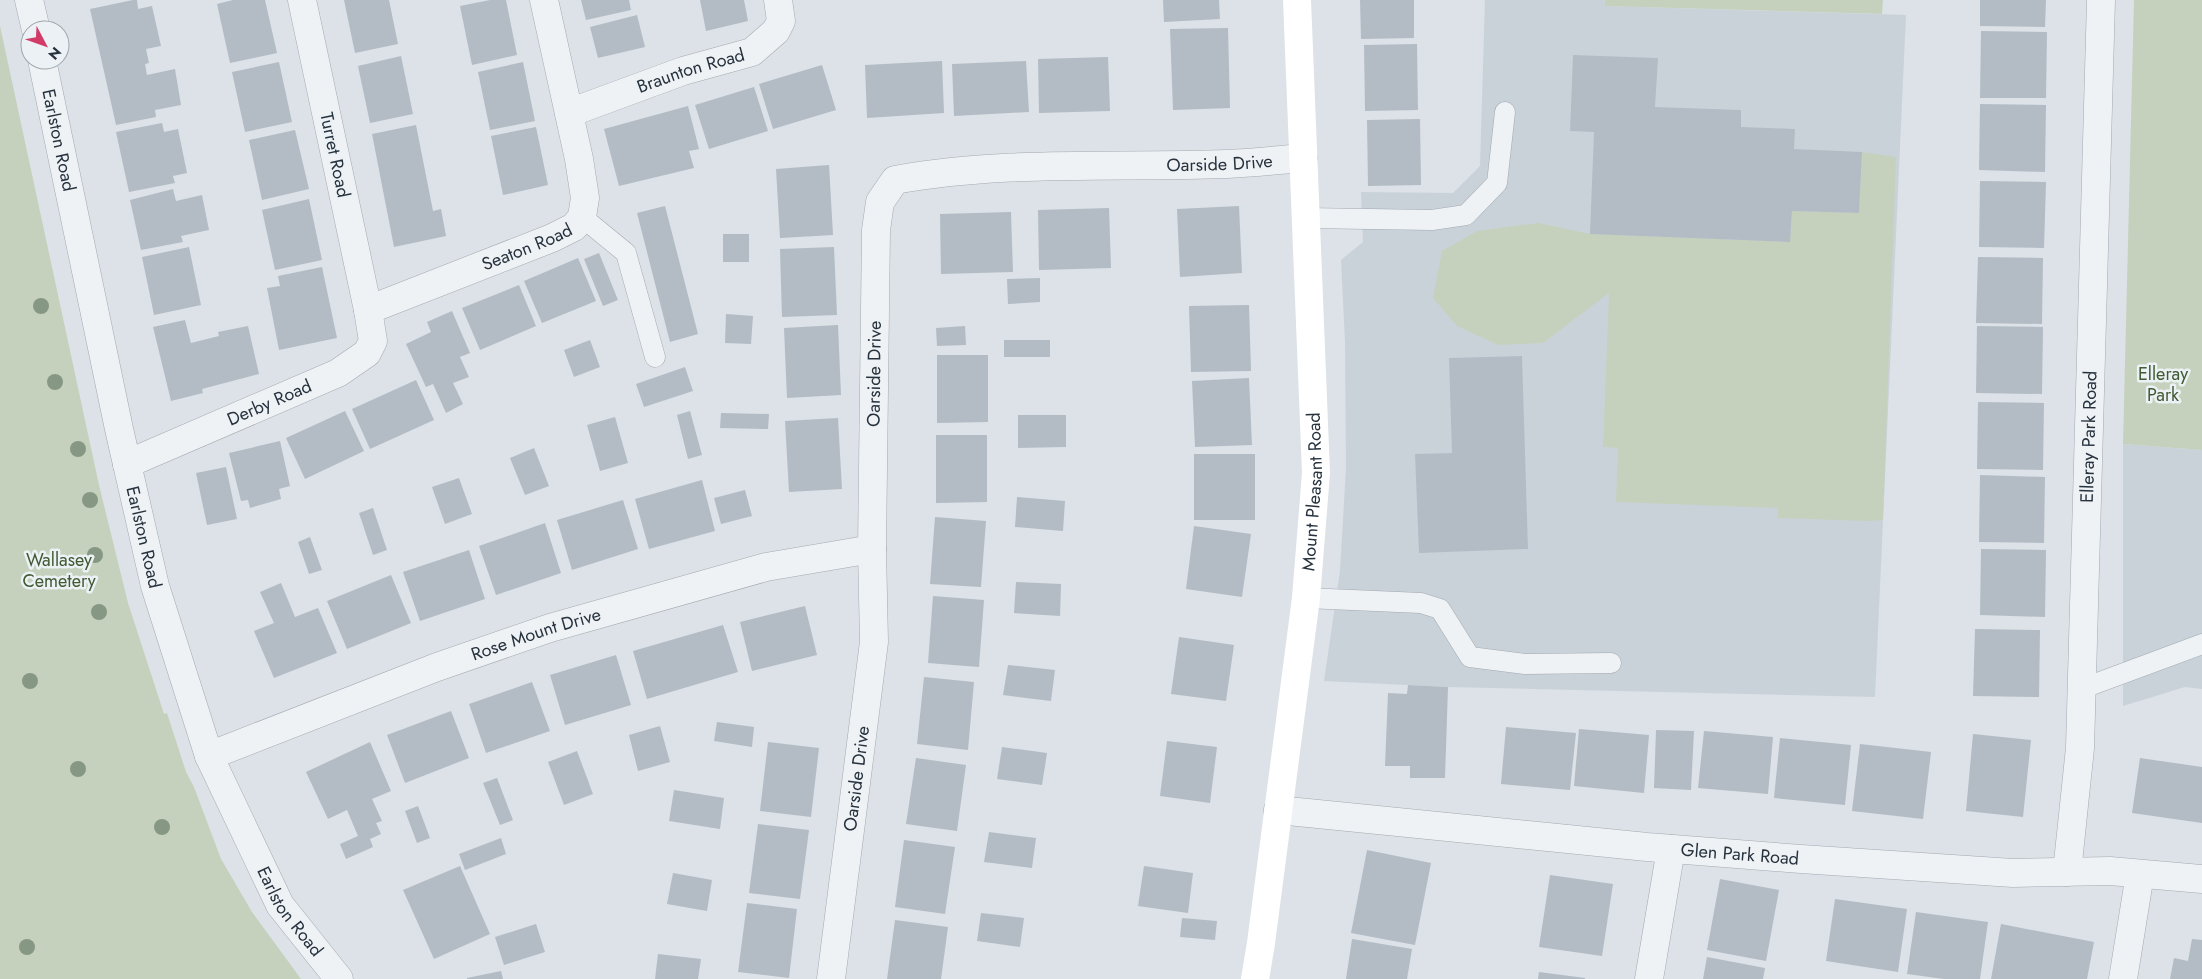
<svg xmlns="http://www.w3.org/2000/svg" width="2202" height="979" font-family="Jost,sans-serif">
	<rect width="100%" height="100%" fill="#dce2e7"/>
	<g fill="#cad2d9">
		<path d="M 1485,0 L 1605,0 L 1606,6 L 1906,15 L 1875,697 L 1448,687 L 1324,681 L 1340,571 L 1346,468 L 1345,342 L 1341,260 L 1363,242 L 1361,192 L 1453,193 L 1480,166 Z"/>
		<path d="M 2123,444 L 2202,450 L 2202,689 L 2185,687 L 2123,706 Z"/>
	</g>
	<g fill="#c5d1bd">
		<path d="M 1605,0 L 1883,0 L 1882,14 L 1605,6 Z"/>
		<path d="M 2134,0 L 2202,0 L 2202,450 L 2123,444 Z"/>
		<path d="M 0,26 L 99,485 L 128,603 L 164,714 L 167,713 L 186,772 L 194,787 L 221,859 L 252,912 L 301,979 L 0,979 Z"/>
		<path d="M 1862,152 L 1896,157 L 1883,520 L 1867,521 L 1778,518 L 1778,508 L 1616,502 L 1618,448 L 1603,447 L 1609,293 L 1543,343 L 1498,345 L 1457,326 L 1433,298 L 1442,251 L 1477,231 L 1538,223 L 1590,234 L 1790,242 L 1792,211 L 1859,213 Z"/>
	</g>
	<g fill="#b3bcc4">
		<path d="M 133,0 L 137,0 L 138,9 L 152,6 L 161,46 L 146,49 L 149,63 L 145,64 L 147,75 L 175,69 L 181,105 L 155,110 L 156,117 L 116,125 L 90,9 Z"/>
		<path d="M 233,0 L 265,0 L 277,53 L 230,63 L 217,4 Z"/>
		<path d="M 344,0 L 389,0 L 398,44 L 355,53 Z"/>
		<path d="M 490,0 L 506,0 L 517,55 L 472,65 L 460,6 Z"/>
		<path d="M 581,0 L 629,0 L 631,10 L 586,20 Z"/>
		<path d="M 700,0 L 744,0 L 748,21 L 706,31 Z"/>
		<path d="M 1163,0 L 1219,0 L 1220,19 L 1164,22 Z"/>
		<path d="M 1360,0 L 1414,0 L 1414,38 L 1361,39 Z"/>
		<path d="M 1980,0 L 2046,0 L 2045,27 L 1980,26 Z"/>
		<path d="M 637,15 L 645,47 L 598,58 L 590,27 Z"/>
		<path d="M 1228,28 L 1230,108 L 1173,110 L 1170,29 Z"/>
		<path d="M 1981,31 L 2047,32 L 2046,98 L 1980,98 Z"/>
		<path d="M 1417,44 L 1418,110 L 1365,111 L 1364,45 Z"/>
		<path d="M 1573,55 L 1658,58 L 1655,107 L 1741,110 L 1741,127 L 1795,129 L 1794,149 L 1862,152 L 1859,213 L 1792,211 L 1790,242 L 1590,234 L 1594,132 L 1570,131 Z"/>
		<path d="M 401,56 L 413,114 L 370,123 L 358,66 Z"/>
		<path d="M 1108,57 L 1110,111 L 1039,113 L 1038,59 Z"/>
		<path d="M 942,61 L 944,113 L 867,118 L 865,65 Z"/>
		<path d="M 1026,61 L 1029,112 L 954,116 L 952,64 Z"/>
		<path d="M 279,62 L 292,122 L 245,132 L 232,72 Z"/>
		<path d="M 523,62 L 535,121 L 490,130 L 478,72 Z"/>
		<path d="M 822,65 L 836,110 L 773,129 L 759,84 Z"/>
		<path d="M 754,87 L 768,131 L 709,149 L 695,105 Z"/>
		<path d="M 1980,104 L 2046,105 L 2045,172 L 1979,170 Z"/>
		<path d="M 688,106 L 699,149 L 689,151 L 694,168 L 619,186 L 604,129 Z"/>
		<path d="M 1420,119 L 1421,185 L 1368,186 L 1367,120 Z"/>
		<path d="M 162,123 L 164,132 L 178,129 L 187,173 L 173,176 L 175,183 L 129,192 L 116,132 Z"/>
		<path d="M 416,125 L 433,211 L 441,209 L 446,236 L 394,247 L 372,134 Z"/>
		<path d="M 536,127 L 548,185 L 503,195 L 491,136 Z"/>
		<path d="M 295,130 L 309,189 L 262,200 L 249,140 Z"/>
		<path d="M 829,165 L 833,235 L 780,238 L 776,169 Z"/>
		<path d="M 1980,181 L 2046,182 L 2044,248 L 1979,247 Z"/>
		<path d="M 173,189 L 176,201 L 202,195 L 209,230 L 181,236 L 183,242 L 141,250 L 130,200 Z"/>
		<path d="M 309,199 L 322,260 L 275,270 L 262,210 Z"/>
		<path d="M 665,206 L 698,334 L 670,342 L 637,213 Z"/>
		<path d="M 1239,206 L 1242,273 L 1180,277 L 1177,209 Z"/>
		<path d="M 1109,208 L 1111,268 L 1039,270 L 1038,210 Z"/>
		<path d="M 1011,212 L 1013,272 L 941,274 L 940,214 Z"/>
		<rect x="723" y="234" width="26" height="28"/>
		<path d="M 189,247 L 201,305 L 154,315 L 142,257 Z"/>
		<path d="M 834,247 L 837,315 L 782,317 L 780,249 Z"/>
		<path d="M 599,253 L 618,300 L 603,306 L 584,259 Z"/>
		<path d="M 1978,257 L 2043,258 L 2042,324 L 1976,323 Z"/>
		<path d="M 578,258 L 596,301 L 542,323 L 524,281 Z"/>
		<path d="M 322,267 L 337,338 L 279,350 L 267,288 L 280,286 L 278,276 Z"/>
		<path d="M 1040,278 L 1040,302 L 1008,304 L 1007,279 Z"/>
		<path d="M 519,285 L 536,326 L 480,350 L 462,308 Z"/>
		<path d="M 1249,305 L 1251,371 L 1191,372 L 1189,306 Z"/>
		<path d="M 452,311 L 470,353 L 460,357 L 469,377 L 453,383 L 463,404 L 446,413 L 433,384 L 426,387 L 406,344 L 431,332 L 427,322 Z"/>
		<path d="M 726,314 L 753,316 L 751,344 L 725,343 Z"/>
		<path d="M 185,320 L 191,343 L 219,336 L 218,332 L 248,326 L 259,374 L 202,389 L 203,393 L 171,401 L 153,327 Z"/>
		<path d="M 838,325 L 841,395 L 787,398 L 784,328 Z"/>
		<path d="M 965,326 L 966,345 L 937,346 L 936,328 Z"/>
		<path d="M 1977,326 L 2043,327 L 2042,394 L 1976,393 Z"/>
		<path d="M 590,340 L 600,367 L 574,377 L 564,350 Z"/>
		<rect x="1004" y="340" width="46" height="17"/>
		<path d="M 937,355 L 988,355 L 988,422 L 937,423 Z"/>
		<path d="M 1522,356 L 1528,549 L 1419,553 L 1415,454 L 1452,453 L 1449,358 Z"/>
		<path d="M 685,367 L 693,391 L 644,407 L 636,384 Z"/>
		<path d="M 1249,378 L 1252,445 L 1195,447 L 1192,381 Z"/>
		<path d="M 416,380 L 434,420 L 370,449 L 352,409 Z"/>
		<path d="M 1978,402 L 2044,403 L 2043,470 L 1977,469 Z"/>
		<path d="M 345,411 L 364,451 L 305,479 L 286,438 Z"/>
		<path d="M 690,411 L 702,455 L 688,459 L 677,415 Z"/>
		<path d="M 721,413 L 769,414 L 768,429 L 720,428 Z"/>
		<path d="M 1018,415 L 1066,415 L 1066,447 L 1018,448 Z"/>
		<path d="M 615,417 L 628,463 L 600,471 L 587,425 Z"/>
		<path d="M 838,418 L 842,489 L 789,492 L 785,421 Z"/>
		<path d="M 936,435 L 987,435 L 987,502 L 936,503 Z"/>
		<path d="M 280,441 L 290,486 L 279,489 L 281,499 L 250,508 L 248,500 L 241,501 L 229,453 Z"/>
		<path d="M 534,448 L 549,486 L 525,495 L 510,458 Z"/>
		<rect x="1194" y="454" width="61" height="66"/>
		<path d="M 226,467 L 237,519 L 207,525 L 196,473 Z"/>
		<path d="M 1980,475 L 2045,477 L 2044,543 L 1979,542 Z"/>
		<path d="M 459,478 L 472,514 L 445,524 L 432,487 Z"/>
		<path d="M 702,480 L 715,531 L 649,549 L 635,499 Z"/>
		<path d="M 745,490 L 752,516 L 721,524 L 714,498 Z"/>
		<path d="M 1017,497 L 1065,501 L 1063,531 L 1015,527 Z"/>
		<path d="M 623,500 L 638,549 L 572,570 L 557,520 Z"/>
		<path d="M 373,508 L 387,550 L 373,555 L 359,513 Z"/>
		<path d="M 935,517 L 986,521 L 981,587 L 930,584 Z"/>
		<path d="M 545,523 L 561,573 L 496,595 L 479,546 Z"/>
		<path d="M 1194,526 L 1251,534 L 1242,597 L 1186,589 Z"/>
		<path d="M 310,537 L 322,570 L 309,574 L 298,542 Z"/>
		<path d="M 1981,549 L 2046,550 L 2045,617 L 1980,615 Z"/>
		<path d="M 469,550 L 485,599 L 420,621 L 403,572 Z"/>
		<path d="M 391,575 L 411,623 L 347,649 L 327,601 Z"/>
		<path d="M 1016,582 L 1061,584 L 1060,616 L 1014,613 Z"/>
		<path d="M 281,583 L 295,617 L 318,608 L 337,653 L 274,678 L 254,631 L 274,623 L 260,592 Z"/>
		<path d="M 933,596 L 984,600 L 979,667 L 928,663 Z"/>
		<path d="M 805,606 L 817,655 L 752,671 L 740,622 Z"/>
		<path d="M 723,625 L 738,672 L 647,699 L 633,651 Z"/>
		<path d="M 1975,629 L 2040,630 L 2039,697 L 1973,696 Z"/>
		<path d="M 1179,637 L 1234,645 L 1226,701 L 1171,694 Z"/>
		<path d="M 616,655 L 631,705 L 565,725 L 550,675 Z"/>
		<path d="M 1008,665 L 1055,670 L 1051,701 L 1003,695 Z"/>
		<path d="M 924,677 L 974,682 L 968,750 L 917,744 Z"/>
		<path d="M 532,682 L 550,731 L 486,753 L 469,704 Z"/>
		<path d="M 1408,685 L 1448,687 L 1445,778 L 1410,778 L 1410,766 L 1385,766 L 1388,693 L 1407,694 Z"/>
		<path d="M 451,711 L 469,758 L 405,783 L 387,735 Z"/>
		<path d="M 717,722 L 754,727 L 752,747 L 714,741 Z"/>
		<path d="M 660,726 L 670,762 L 638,771 L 629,735 Z"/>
		<path d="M 1506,727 L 1576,733 L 1570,790 L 1501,784 Z"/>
		<path d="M 1579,729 L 1649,735 L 1644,793 L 1574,786 Z"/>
		<path d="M 1656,730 L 1694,731 L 1691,790 L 1654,788 Z"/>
		<path d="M 1704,731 L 1773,737 L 1768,794 L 1698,788 Z"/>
		<path d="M 1973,734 L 2031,740 L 2023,817 L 1966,811 Z"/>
		<path d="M 1780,738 L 1851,745 L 1845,805 L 1774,798 Z"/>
		<path d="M 1167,741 L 1217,747 L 1210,803 L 1160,796 Z"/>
		<path d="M 370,742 L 391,791 L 372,799 L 382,821 L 376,823 L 381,834 L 370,839 L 373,847 L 346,859 L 340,844 L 358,836 L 347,810 L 328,819 L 306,772 Z"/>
		<path d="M 768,742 L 819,748 L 811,817 L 760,811 Z"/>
		<path d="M 1860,744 L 1931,752 L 1923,819 L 1852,811 Z"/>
		<path d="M 1002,747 L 1047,753 L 1042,785 L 997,779 Z"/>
		<path d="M 577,751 L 593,794 L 564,805 L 548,762 Z"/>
		<path d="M 916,758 L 966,765 L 957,831 L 906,824 Z"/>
		<path d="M 2140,758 L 2202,767 L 2202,823 L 2132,813 Z"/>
		<path d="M 497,778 L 513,820 L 500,825 L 483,783 Z"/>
		<path d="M 674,790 L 724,798 L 720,829 L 669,821 Z"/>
		<path d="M 418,806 L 430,838 L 417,843 L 405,811 Z"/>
		<path d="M 758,824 L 809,830 L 800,899 L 749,893 Z"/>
		<path d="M 989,832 L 1036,838 L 1032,868 L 984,862 Z"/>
		<path d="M 501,838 L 506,854 L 465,870 L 459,854 Z"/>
		<path d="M 904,840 L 955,847 L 945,914 L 895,907 Z"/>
		<path d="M 1367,850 L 1431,863 L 1415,945 L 1351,933 Z"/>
		<path d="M 460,866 L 490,934 L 434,959 L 403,890 Z"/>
		<path d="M 1144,866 L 1193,873 L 1188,913 L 1138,906 Z"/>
		<path d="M 673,873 L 712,880 L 707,911 L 667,904 Z"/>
		<path d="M 1550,875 L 1613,884 L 1602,956 L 1539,947 Z"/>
		<path d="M 1720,879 L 1779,890 L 1766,961 L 1707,950 Z"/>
		<path d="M 1835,899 L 1907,909 L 1898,972 L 1826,961 Z"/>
		<path d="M 747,903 L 797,909 L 789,978 L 738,972 Z"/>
		<path d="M 1916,912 L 1988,922 L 1980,979 L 1944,979 L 1907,974 Z"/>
		<path d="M 981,913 L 1024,918 L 1020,947 L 977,941 Z"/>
		<path d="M 1182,918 L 1217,921 L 1215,940 L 1180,937 Z"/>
		<path d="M 895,920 L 948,927 L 941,979 L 887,979 Z"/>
		<path d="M 536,924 L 545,952 L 504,965 L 495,937 Z"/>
		<path d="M 2001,924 L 2094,942 L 2087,979 L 1991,979 Z"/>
		<path d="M 1352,939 L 1412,949 L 1407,979 L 1346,979 Z"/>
		<path d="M 2192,939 L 2202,940 L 2202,979 L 2170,979 L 2174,958 L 2188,961 Z"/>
		<path d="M 658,954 L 701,959 L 698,979 L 655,979 Z"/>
		<path d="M 1707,957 L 1765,968 L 1763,979 L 1703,979 Z"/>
		<path d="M 501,971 L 503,979 L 467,979 L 467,978 Z"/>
		<path d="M 1539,972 L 1585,978 L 1585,979 L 1538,979 Z"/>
	</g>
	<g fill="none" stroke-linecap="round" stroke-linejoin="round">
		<g stroke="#a2aab1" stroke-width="21">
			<g id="lane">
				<path d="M 582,217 L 626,253 L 655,357"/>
				<path d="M 1305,218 L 1432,220 L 1466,215 L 1497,183 L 1505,112"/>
				<path d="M 1306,598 L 1421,603 L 1440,609 L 1470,657 L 1525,664 L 1611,663"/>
				<path d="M 2081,689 L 2202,644"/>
			</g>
		</g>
		<g stroke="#a2aab1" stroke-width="29">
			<g id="street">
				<path d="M 29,0 L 36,30"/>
				<path id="s1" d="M 42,60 L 119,429 L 155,586 L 209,756 L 280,905 L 339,979"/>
				<path id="s2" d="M 569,113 L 683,71 L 752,52 L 776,31 L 781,21 L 778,0"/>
				<path id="s3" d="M 368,310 L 552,238 L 574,227 L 582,217 L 585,198 L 579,159 L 544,0"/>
				<path id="s4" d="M 127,464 L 338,373 L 367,353 L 373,341 L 368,310 L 302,0"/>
				<path id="s5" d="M 209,756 L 437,667 L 550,628 L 766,567 L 872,549"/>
				<path id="s6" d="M 1278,810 L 1647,847 L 1801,859 L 2013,873 L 2110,871 L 2202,879"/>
				<path id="s7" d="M 2067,872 L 2080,748 L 2101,0"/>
				<path id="s8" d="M 831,979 L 874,642 L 872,549 L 876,230 L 880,202 L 895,180 C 1004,160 1117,168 1227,164 C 1253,163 1278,160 1303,158"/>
				<path d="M 1649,979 L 1671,849"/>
				<path d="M 2123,979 L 2140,874"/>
			</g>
		</g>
		<use href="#lane" stroke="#eff2f5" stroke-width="20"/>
		<use href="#street" stroke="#eff2f5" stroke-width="28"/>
		<path stroke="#fff" stroke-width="28" id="s9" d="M 1255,979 L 1261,943 L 1306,598 L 1316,473 L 1297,0"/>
	</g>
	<g fill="#869783">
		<circle cx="41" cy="306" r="8"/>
		<circle cx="55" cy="382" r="8"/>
		<circle cx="78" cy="449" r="8"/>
		<circle cx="90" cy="500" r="8"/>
		<circle cx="95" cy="555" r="8"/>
		<circle cx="99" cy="612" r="8"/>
		<circle cx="30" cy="681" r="8"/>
		<circle cx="78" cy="769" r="8"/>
		<circle cx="162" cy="827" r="8"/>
		<circle cx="27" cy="947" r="8"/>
	</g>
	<g text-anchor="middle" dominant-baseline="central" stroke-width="5" stroke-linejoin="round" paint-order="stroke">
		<g font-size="18" fill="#26323e" stroke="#ecf1f5">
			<text stroke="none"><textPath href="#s2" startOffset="129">Braunton Road</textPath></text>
			<text stroke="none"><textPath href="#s1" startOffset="82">Earlston Road</textPath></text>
			<text transform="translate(335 155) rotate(78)">Turret Road</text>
			<text stroke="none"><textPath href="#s8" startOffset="1132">Oarside Drive</textPath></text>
			<text stroke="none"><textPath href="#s3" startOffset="171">Seaton Road</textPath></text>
			<text stroke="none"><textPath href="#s8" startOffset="608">Oarside Drive</textPath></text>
			<text stroke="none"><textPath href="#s4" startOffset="155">Derby Road</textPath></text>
			<text stroke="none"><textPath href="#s7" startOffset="436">Elleray Park Road</textPath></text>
			<text stroke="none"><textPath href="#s9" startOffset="491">Mount Pleasant Road</textPath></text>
			<text stroke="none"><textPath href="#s1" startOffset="488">Earlston Road</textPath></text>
			<text stroke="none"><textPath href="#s5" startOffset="349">Rose Mount Drive</textPath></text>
			<text stroke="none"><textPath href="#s8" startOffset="202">Oarside Drive</textPath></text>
			<text stroke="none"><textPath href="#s6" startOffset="464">Glen Park Road</textPath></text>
			<text stroke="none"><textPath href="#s1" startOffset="892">Earlston Road</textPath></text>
		</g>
		<g font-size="18" fill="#405a32" stroke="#ecf1f5">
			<text x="2163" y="374">Elleray<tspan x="2163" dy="21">Park</tspan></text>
			<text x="59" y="560">Wallasey<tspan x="59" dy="21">Cemetery</tspan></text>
		</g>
	</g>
	<g transform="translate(45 45) rotate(131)"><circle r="24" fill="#ecf1f5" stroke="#9da5ac"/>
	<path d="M0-4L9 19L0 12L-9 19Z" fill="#d23b68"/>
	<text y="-8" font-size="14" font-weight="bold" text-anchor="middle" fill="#26323e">N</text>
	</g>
</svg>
